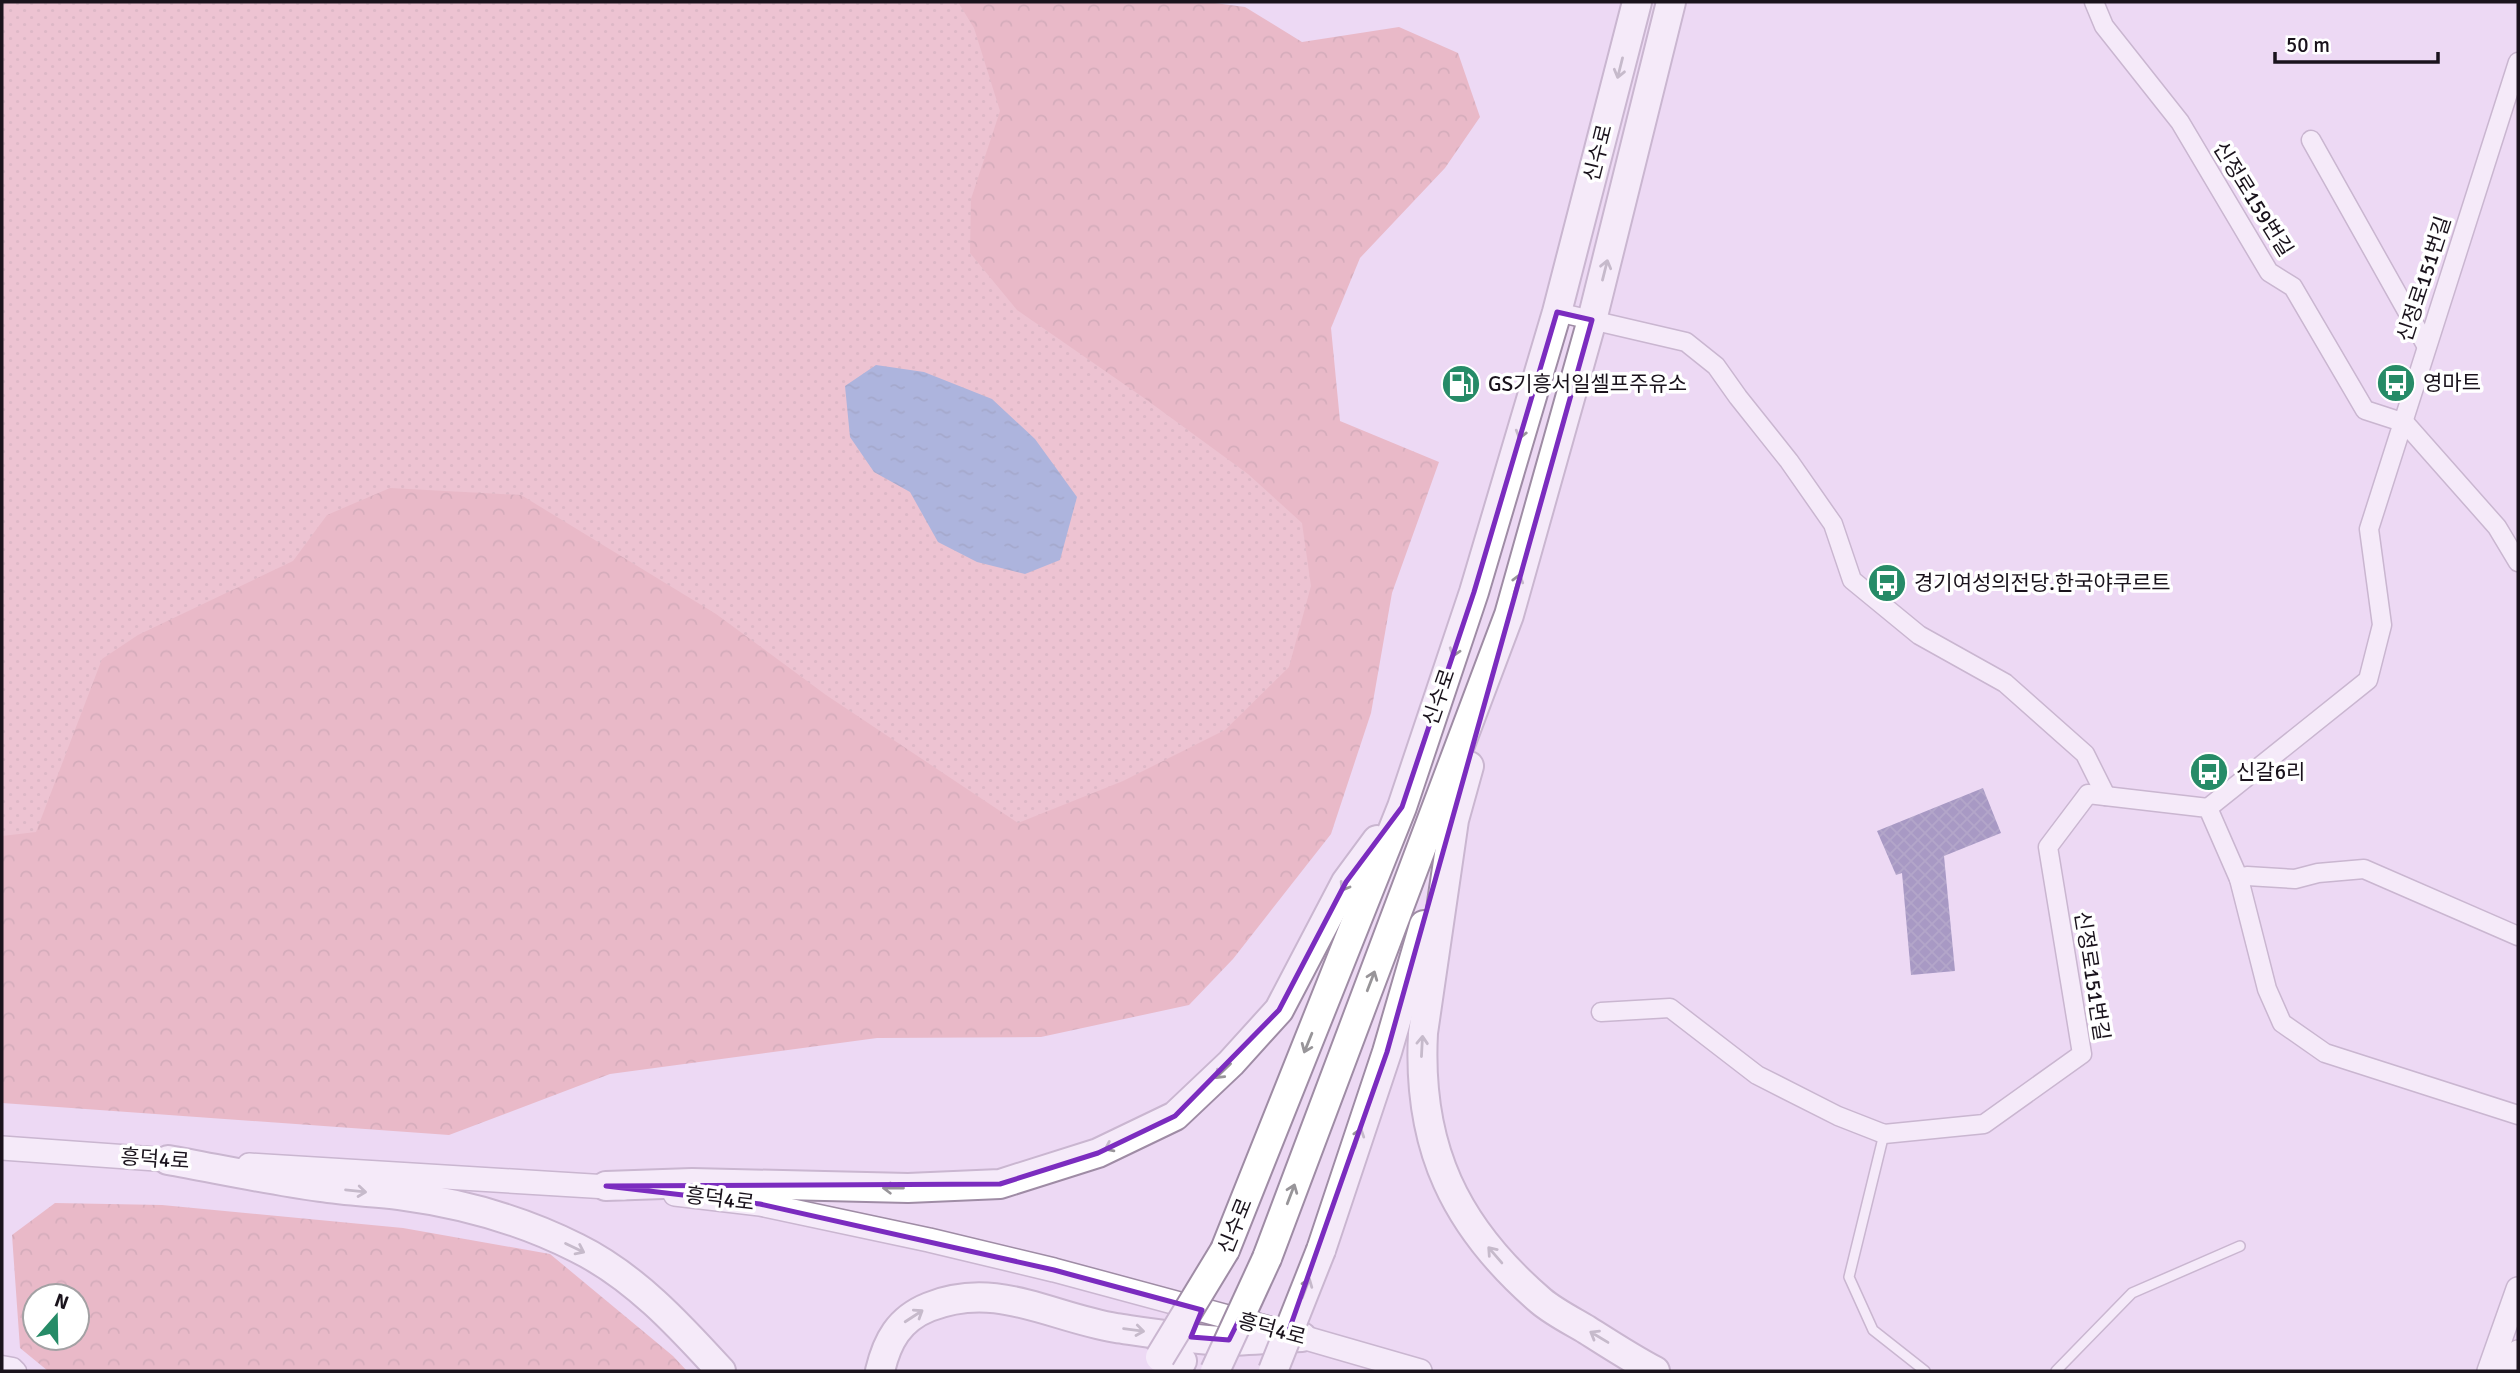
<svg xmlns="http://www.w3.org/2000/svg" width="2520" height="1373" font-family="Signika,'Noto Sans KR',sans-serif">
	<defs>
		<pattern id="grass-dots" width="8" height="8" patternUnits="userSpaceOnUse" patternTransform="scale(1.75)"><rect width="8" height="8" fill="#eda9a8"/><path d="M2 2h.1M6 6h.1" fill="none" stroke="#cb9190" stroke-width="1.8" stroke-linecap="round"/></pattern>
		<pattern id="forest-crowns" width="20" height="18" patternUnits="userSpaceOnUse" patternTransform="scale(1.75)"><rect width="20" height="18" fill="#e49393"/><path d="M2 6a3 3 0 1 1 6 0M12 15a3 3 0 1 1 6 0" fill="none" stroke="#b87777"/></pattern>
		<pattern id="water-ripples" width="26" height="14" patternUnits="userSpaceOnUse" patternTransform="scale(1.75)"><rect width="26" height="14" fill="#6088c1"/><path d="M2 4q2-2 4 0t4 0M15 11q2-2 4 0t4 0" fill="none" stroke="#4e6e9c"/></pattern>
		<pattern id="building-cross-hatch" width="8" height="8" patternUnits="userSpaceOnUse" patternTransform="scale(1.75)"><rect width="8" height="8" fill="#544d8a"/><path d="M0 0l8 8M0 8l8-8" fill="none" stroke="#6e6896"/></pattern>
	</defs>
	<rect width="100%" height="100%" fill="#edd9f4"/>
	<path fill="url(#grass-dots)" d="M 2,2 L 1093,2 L 1261,382 L 1354,625 L 1106,842 L 85,830 L 2,874 Z"/>
	<g fill="url(#forest-crowns)" fill-rule="evenodd">
		<path d="M 958,2 L 1207,2 L 1245,7 L 1302,42 L 1399,27 L 1458,53 L 1480,117 L 1445,168 L 1360,258 L 1331,328 L 1340,421 L 1439,462 L 1392,593 L 1371,713 L 1331,834 L 1233,959 L 1189,1005 L 1041,1037 L 877,1038 L 610,1074 L 449,1135 L 2,1103 L 2,836 L 36,832 L 102,659 L 138,635 L 293,561 L 327,515 L 390,488 L 521,495 L 716,614 L 826,695 L 1018,823 L 1123,781 L 1225,730 L 1289,667 L 1311,586 L 1302,523 L 1248,474 L 1144,398 L 1017,310 L 970,253 L 971,199 L 1000,111 L 974,28 Z"/>
		<path d="M 55,1203 L 162,1205 L 403,1228 L 550,1254 L 673,1356 L 687,1371 L 48,1371 L 20,1348 L 12,1235 ZM 35,1296 L 77,1296 L 77,1338 L 35,1338 Z"/>
	</g>
	<path fill="url(#water-ripples)" d="M 876,365 L 924,372 L 992,399 L 1035,439 L 1077,497 L 1060,560 L 1025,574 L 977,562 L 938,542 L 910,492 L 874,472 L 850,437 L 845,386 Z"/>
	<path fill="url(#building-cross-hatch)" d="M 1983,788 L 2001,833 L 1944,856 L 1955,971 L 1911,975 L 1902,873 L 1896,875 L 1877,831 Z"/>
	<g fill="none" stroke-linecap="round" stroke-linejoin="round">
		<g stroke="#9f8ca5" stroke-width="12">
			<g id="service">
				<path d="M 1884,1134 L 1849,1277 L 1873,1330 L 1925,1371"/>
				<path d="M 2056,1371 L 2132,1293 L 2240,1246"/>
			</g>
		</g>
		<g stroke="#9f8ca5" stroke-width="21">
			<g id="minor">
				<path d="M 2094,2 L 2104,26 L 2180,122 L 2269,272 L 2293,287 L 2365,410 L 2405,423 L 2497,527 L 2518,562"/>
				<path d="M 2311,140 L 2426,345"/>
				<path d="M 1557,312 L 1686,342 L 1716,366 L 1738,397 L 1789,461 L 1833,524 L 1852,580 L 1919,635 L 2005,683 L 2085,754 L 2106,796"/>
				<path d="M 2208,808 L 2368,680 L 2382,625 L 2369,529 L 2518,62"/>
				<path d="M 2239,879 L 2247,876 L 2295,879 L 2318,873 L 2364,869 L 2518,936"/>
				<path d="M 1601,1012 L 1670,1008 L 1757,1075 L 1838,1116 L 1884,1134 L 1984,1124 L 2082,1054 L 2048,847 L 2088,794 L 2208,808 L 2239,879 L 2267,989 L 2282,1023 L 2325,1053 L 2518,1115"/>
				<path d="M 2,1365 L 13,1367 L 17,1371"/>
			</g>
		</g>
		<g stroke="#9f8ca5" stroke-width="26">
			<g id="tertiary">
				<path d="M 2,1148 L 184,1161"/>
				<path d="M 249,1165 L 624,1188"/>
				<path d="M 675,1194 L 760,1204 L 929,1240 L 1054,1270 L 1302,1337 L 1420,1371"/>
				<path d="M 2489,1371 L 2518,1289"/>
				<path d="M 2512,1371 L 2518,1352"/>
			</g>
		</g>
		<g stroke="#9f8ca5" stroke-width="32">
			<g id="primary">
				<path d="M 1469,766 L 1454,820 L 1423,1033 C 1417,1147 1455,1227 1541,1301 C 1554,1312 1572,1321 1587,1330 C 1609,1344 1632,1359 1655,1371"/>
				<path d="M 168,1160 C 218,1169 269,1180 320,1187 C 346,1191 373,1192 399,1195 C 459,1203 522,1220 577,1248 C 634,1276 679,1325 721,1371"/>
				<path d="M 606,1186 L 692,1183 L 908,1188 L 1000,1184 L 1098,1153 L 1175,1116 L 1231,1063 L 1279,1010 L 1346,882 L 1377,840"/>
				<path d="M 1225,1250 L 1402,807 L 1474,592 L 1557,312 L 1637,2"/>
				<path d="M 1321,1250 L 1387,1052 L 1424,925"/>
				<path d="M 1267,1258 L 1509,615 L 1592,320 L 1671,2"/>
				<path d="M 880,1371 C 887,1341 899,1319 929,1307 C 996,1280 1050,1317 1116,1328 C 1150,1333 1187,1339 1222,1341 C 1248,1341 1276,1338 1302,1337"/>
				<path d="M 1176,1371 L 1182,1361"/>
			</g>
		</g>
		<use href="#service" stroke="#fff" stroke-width="9"/>
		<use href="#minor" stroke="#fff" stroke-width="18"/>
		<use href="#tertiary" stroke="#fff" stroke-width="23"/>
		<use href="#primary" stroke="#fff" stroke-width="28"/>
		<g stroke="#9f8ca5" stroke-width="32" stroke-linecap="butt">
			<g id="primary-bridge">
				<path d="M 1160,1357 L 1225,1250"/>
				<path d="M 1215,1371 L 1267,1258"/>
				<path d="M 1273,1371 L 1321,1250"/>
			</g>
		</g>
		<use href="#primary-bridge" stroke="#fff" stroke-width="28"/>
	</g>
	<defs><path id="oneway-shaft" d="M-6 0H5M1.5-3L5.5 0L1.5 3" fill="none" stroke-width="1.6" stroke-linecap="round" stroke-linejoin="round" transform="scale(1.75)"/></defs>
	<g stroke="#989599">
		<use href="#oneway-shaft" transform="translate(1620 68) rotate(104)"/>
		<use href="#oneway-shaft" transform="translate(1605 270) rotate(-76)"/>
		<use href="#oneway-shaft" transform="translate(1522 429) rotate(106)"/>
		<use href="#oneway-shaft" transform="translate(1517 584) rotate(-74)"/>
		<use href="#oneway-shaft" transform="translate(1456 647) rotate(109)"/>
		<use href="#oneway-shaft" transform="translate(1347 882) rotate(122)"/>
		<use href="#oneway-shaft" transform="translate(1371 981) rotate(-69)"/>
		<use href="#oneway-shaft" transform="translate(1308 1043) rotate(112)"/>
		<use href="#oneway-shaft" transform="translate(1422 1046) rotate(-87)"/>
		<use href="#oneway-shaft" transform="translate(1223 1071) rotate(136)"/>
		<use href="#oneway-shaft" transform="translate(1358 1138) rotate(-72)"/>
		<use href="#oneway-shaft" transform="translate(1114 1145) rotate(154)"/>
		<use href="#oneway-shaft" transform="translate(893 1188) rotate(-180)"/>
		<use href="#oneway-shaft" transform="translate(356 1191) rotate(6)"/>
		<use href="#oneway-shaft" transform="translate(1291 1194) rotate(-69)"/>
		<use href="#oneway-shaft" transform="translate(575 1248) rotate(26)"/>
		<use href="#oneway-shaft" transform="translate(1495 1255) rotate(-131)"/>
		<use href="#oneway-shaft" transform="translate(1306 1288) rotate(-69)"/>
		<use href="#oneway-shaft" transform="translate(914 1316) rotate(-33)"/>
		<use href="#oneway-shaft" transform="translate(1134 1330) rotate(7)"/>
		<use href="#oneway-shaft" transform="translate(1599 1337) rotate(-149)"/>
	</g>
	<path d="M0 0H2520V1373H0ZM 1557,312 L 1592,320 L 1387,1052 L 1288,1333 L 1239,1320 L 1229,1340 L 1191,1337 L 1202,1310 L 1054,1270 L 760,1204 L 606,1186 L 1000,1184 L 1098,1153 L 1175,1116 L 1279,1010 L 1346,882 L 1402,807 L 1474,592 Z" fill="#edd9f4" fill-opacity=".55" fill-rule="evenodd"/>
	<path fill="none" stroke="#7b2cbf" stroke-width="5" stroke-linejoin="round" d="M 1557,312 L 1592,320 L 1387,1052 L 1288,1333 L 1239,1320 L 1229,1340 L 1191,1337 L 1202,1310 L 1054,1270 L 760,1204 L 606,1186 L 1000,1184 L 1098,1153 L 1175,1116 L 1279,1010 L 1346,882 L 1402,807 L 1474,592 Z"/>
	<defs>
		<g id="bus-disc" transform="scale(2.0125)"><circle r="9.5" fill="#268b67" stroke="#fff"/><path d="M-5-6H5V4H4V6H2V4H-2V6H-4V4H-5ZM-3.5-4V0h7V-4ZM-3.5 1.2v1.5H-2V1.2ZM2 1.2v1.5H3.5V1.2Z" fill="#fff"/></g>
		<g id="fuel-disc" transform="scale(2.0125)"><circle r="9.5" fill="#268b67" stroke="#fff"/><path d="M-5.5-6h7V0h2V4h1.3V-2.5L3-4.5l.8-.8L6-3V5H2.5V1h-1V6h-7ZM-4.2-4.7v3.2H.2V-4.7Z" fill="#fff"/></g>
	</defs>
	<g fill-rule="evenodd">
		<use href="#bus-disc" x="2396" y="383"/>
		<use href="#fuel-disc" x="1461" y="384"/>
		<use href="#bus-disc" x="1887" y="583"/>
		<use href="#bus-disc" x="2209" y="772"/>
	</g>
	<g text-anchor="middle" dominant-baseline="central" stroke-width="7" stroke-linejoin="round" paint-order="stroke">
		<g font-size="21" fill="#1a131c" stroke="#fff">
			<text transform="translate(1598 153) rotate(-76)">신수로</text>
			<text transform="translate(2253 199) rotate(58)">신정로159번길</text>
			<text transform="translate(2424 279) rotate(-72)">신정로151번길</text>
			<text transform="translate(1439 697) rotate(-71)">신수로</text>
			<text transform="translate(2092 976) rotate(81)">신정로151번길</text>
			<text transform="translate(155 1159) rotate(4)">흥덕4로</text>
			<text transform="translate(720 1199) rotate(7)">흥덕4로</text>
			<text transform="translate(1235 1226) rotate(-68)">신수로</text>
			<text transform="translate(1272 1329) rotate(15)">흥덕4로</text>
		</g>
		<g font-size="21" fill="#1a131c" stroke="#fff" text-anchor="start">
			<text x="2423" y="383">영마트</text>
			<text x="1488" y="384">GS기흥서일셀프주유소</text>
			<text x="1914" y="583">경기여성의전당.한국야쿠르트</text>
			<text x="2236" y="772">신갈6리</text>
		</g>
	</g>
	<rect width="2520" height="1373" fill="none" stroke="#1a131c" stroke-width="7"/>
	<g transform="translate(56 1317) rotate(20)"><circle r="33" fill="#ffffff" stroke="#a3a1a4" stroke-width="2"/>
	<path d="M0-5L12 26L0 18L-12 26Z" fill="#268b67"/>
	<text y="-10" font-size="19" font-weight="bold" text-anchor="middle" fill="#1a131c">N</text>
	</g>
	<path d="M2275 52v10h163v-10" fill="none" stroke="#1a131c" stroke-width="3.5"/>
	<text x="2286" y="52" font-size="21" fill="#1a131c" stroke="#ffffff" stroke-width="5" paint-order="stroke">50 m</text>
</svg>
